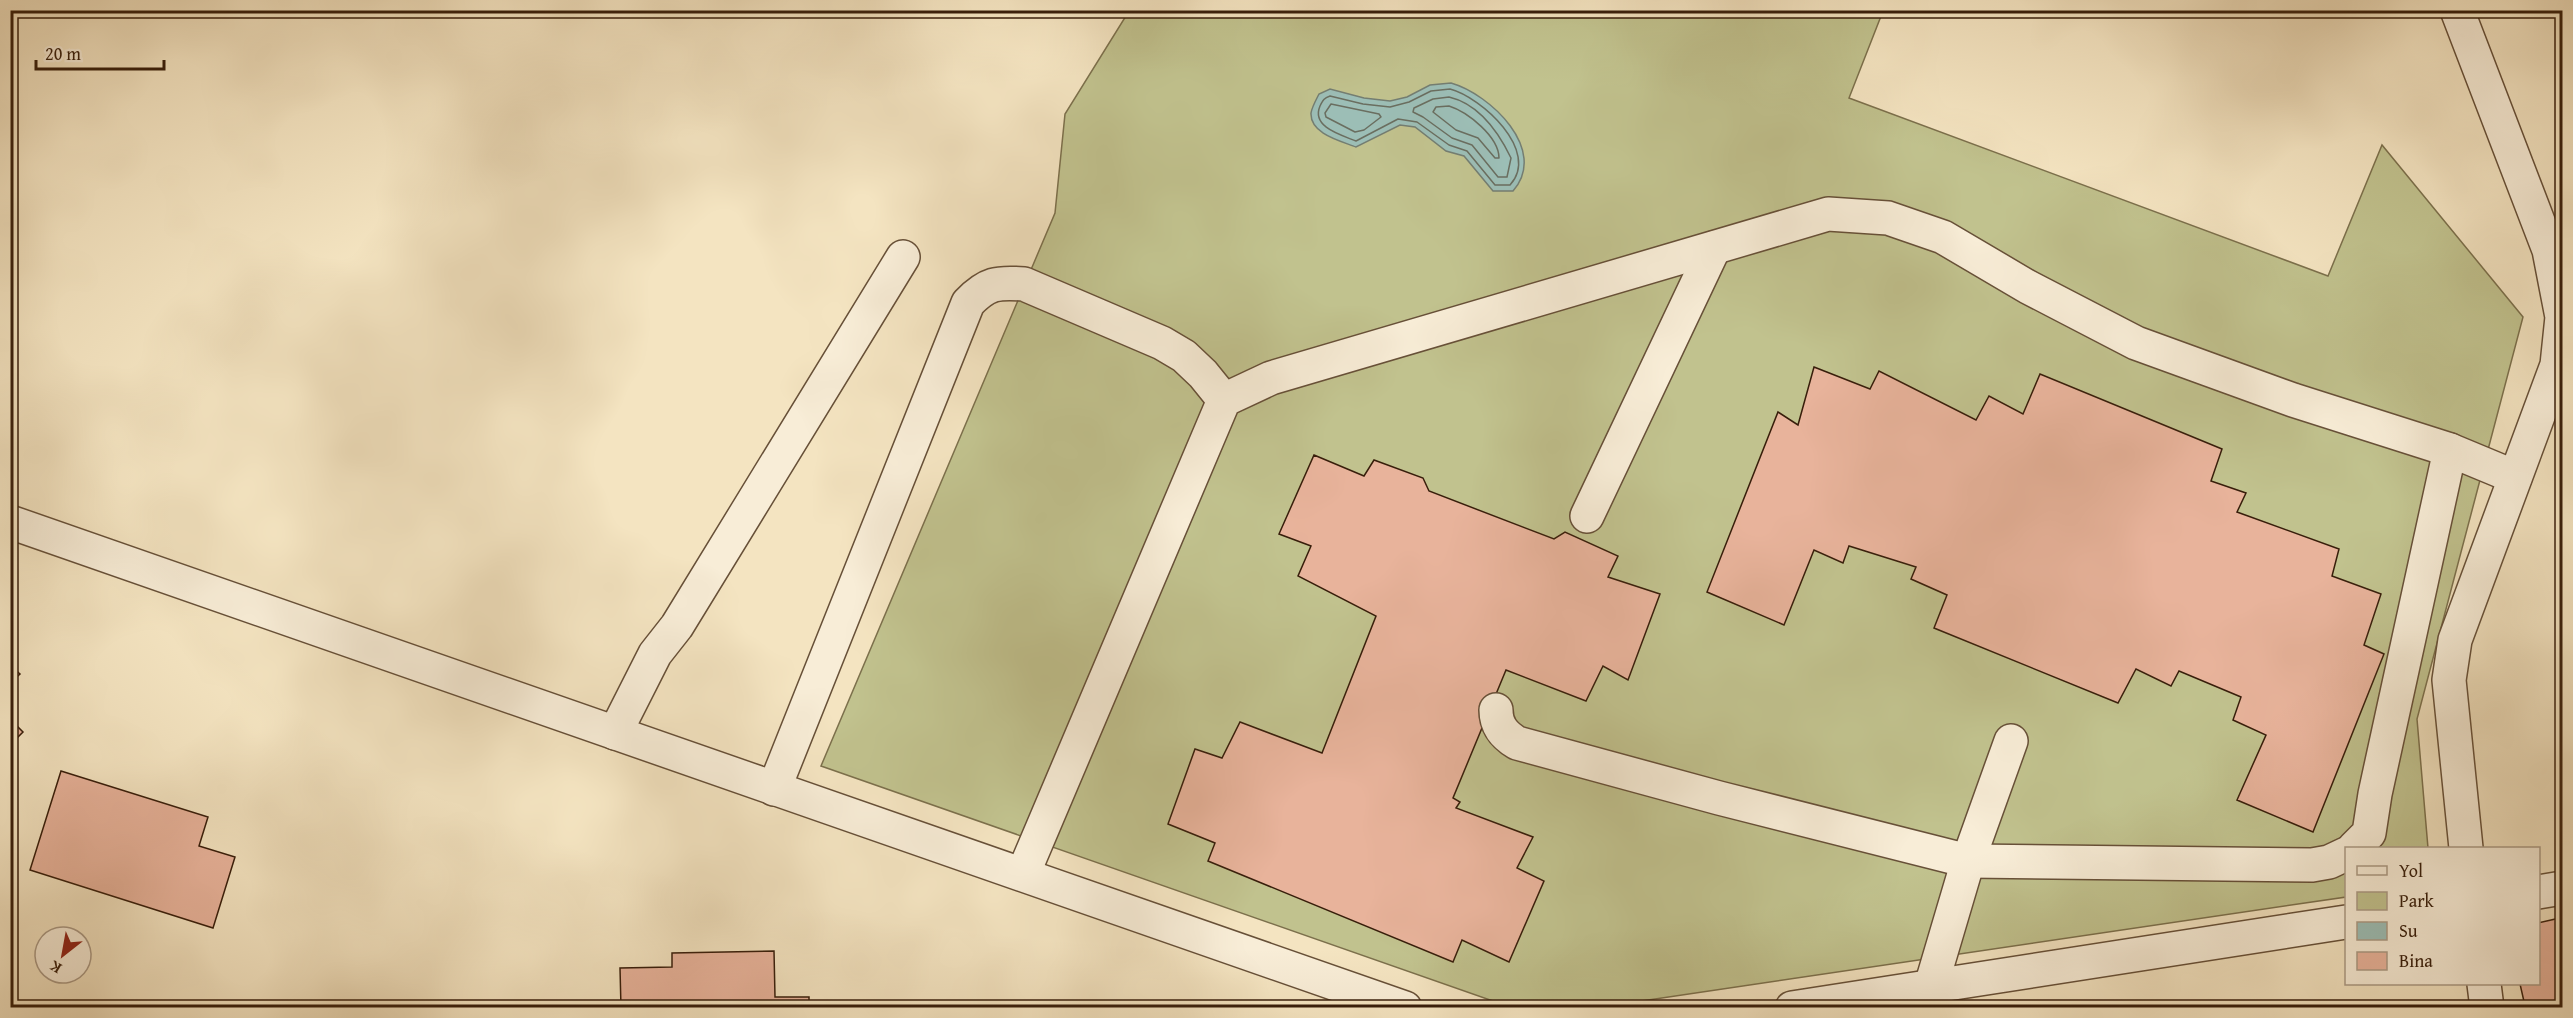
<svg xmlns="http://www.w3.org/2000/svg" width="2573" height="1018" font-family="'Gentium Book Plus',serif">
	<rect width="100%" height="100%" fill="#f4e4c1"/>
	<filter id="stains"><feTurbulence type="fractalNoise" baseFrequency=".00333" numOctaves="4"/><feColorMatrix values="0 0 0 0 .2 0 0 0 0 .09 0 0 0 0 .02 0 0 0 .5 -.17"/></filter>
	<radialGradient id="worn" r=".72"><stop offset=".6" stop-color="#630" stop-opacity="0"/><stop offset="1" stop-color="#630" stop-opacity=".3"/></radialGradient>
	<path fill="#c1c28e" stroke="#7c704c" stroke-width="1.5" d="M 1129,11 L 1883,11 L 1849,98 L 2328,276 L 2382,145 L 2523,317 L 2417,719 L 2428,848 L 2346,848 L 2346,897 L 1601,1007 L 1510,1007 L 821,766 L 1055,213 L 1065,114 Z"/>
	<path fill="#9cbeb6" stroke="#747e72" stroke-width="1.5" d="M 1451,83 C 1490,94 1549,150 1513,191 L 1493,191 L 1464,156 L 1446,151 L 1415,127 L 1400,125 L 1356,147 C 1341,141 1310,134 1311,113 C 1312,107 1316,100 1319,94 L 1330,89 L 1364,98 L 1390,101 L 1407,97 L 1430,85 Z"/>
	<g fill="none" stroke-linecap="round" stroke-linejoin="round">
		<g stroke="#6a6e60" stroke-width="1.5">
			<path d="M 1450,89 C 1481,97 1541,151 1510,185 L 1495,185 L 1467,151 L 1449,145 L 1417,122 L 1398,119 L 1356,141 C 1341,135 1311,127 1320,106 C 1323,100 1324,98 1330,96 L 1363,104 L 1390,107 L 1409,102 L 1431,91 Z"/>
			<path d="M 1449,97 C 1479,104 1498,131 1511,158 L 1507,177 L 1498,177 L 1472,145 L 1452,138 L 1423,117 L 1413,112 L 1414,108 L 1433,99 Z"/>
			<path d="M 1331,104 L 1379,114 L 1381,117 L 1364,130 L 1355,132 L 1326,117 L 1325,113 Z"/>
			<path d="M 1449,106 C 1468,112 1499,137 1499,158 L 1495,158 L 1478,138 L 1456,130 L 1433,112 L 1436,107 Z"/>
		</g>
	</g>
	<g fill="#e8b39b" stroke="#381e0b" stroke-width="1.5">
		<path d="M 1814,367 L 1870,389 L 1879,371 L 1976,420 L 1989,396 L 2023,414 L 2040,374 L 2222,449 L 2211,481 L 2246,493 L 2237,512 L 2339,549 L 2332,576 L 2381,594 L 2364,645 L 2384,654 L 2313,832 L 2237,800 L 2266,735 L 2233,720 L 2241,697 L 2179,671 L 2171,686 L 2136,669 L 2118,703 L 1934,628 L 1947,595 L 1911,579 L 1916,567 L 1849,546 L 1843,563 L 1814,550 L 1784,625 L 1707,592 L 1778,412 L 1798,425 Z"/>
		<path d="M 1314,455 L 1364,476 L 1374,460 L 1423,478 L 1429,491 L 1554,539 L 1565,532 L 1618,556 L 1608,577 L 1660,594 L 1628,680 L 1603,666 L 1586,701 L 1506,670 L 1453,798 L 1460,802 L 1456,808 L 1533,837 L 1517,868 L 1544,881 L 1509,962 L 1462,940 L 1453,962 L 1208,861 L 1215,843 L 1168,824 L 1195,749 L 1222,758 L 1240,722 L 1322,753 L 1376,616 L 1298,576 L 1311,546 L 1279,534 Z"/>
		<path d="M 10,665 L 20,674 L 10,683 Z"/>
		<path d="M 10,719 L 23,732 L 10,745 Z"/>
		<path d="M 61,771 L 208,817 L 199,846 L 235,857 L 213,928 L 30,870 Z"/>
		<path d="M 2560,918 L 2562,928 L 2562,999 L 2525,1006 L 2520,984 L 2538,984 L 2538,923 Z"/>
		<path d="M 774,951 L 775,997 L 809,997 L 809,1008 L 621,1008 L 620,968 L 672,967 L 672,953 Z"/>
	</g>
	<g fill="none" stroke-linecap="round" stroke-linejoin="round">
		<g stroke="#675038" stroke-width="36">
			<g id="minor">
				<path d="M 2457,10 L 2549,250 L 2562,317 L 2557,365 L 2455,640 L 2449,680 L 2466,848"/>
				<path d="M 1587,516 L 1714,248"/>
				<path d="M 10,522 L 1405,1008"/>
				<path d="M 1496,710 C 1496,726 1504,735 1517,743 L 1719,798 L 1968,861 L 2312,865 L 2329,862 L 2346,854"/>
				<path d="M 615,733 L 655,654 L 677,626 L 903,257"/>
				<path d="M 774,789 L 968,303 C 987,283 997,282 1024,284 L 1162,343 L 1184,356 L 1203,374 L 1224,400"/>
				<path d="M 2354,848 L 2369,833 L 2375,794 L 2450,450"/>
				<path d="M 1023,874 L 1224,400 L 1271,378 L 1828,214 L 1888,218 L 1943,237 L 2028,287 L 2136,343 L 2293,400 L 2450,450 L 2515,477"/>
				<path d="M 2538,892 L 2562,888"/>
				<path d="M 2484,984 L 2487,1008"/>
				<path d="M 1931,986 L 1968,861 L 2011,741"/>
				<path d="M 1792,1008 L 2346,922"/>
			</g>
		</g>
		<use href="#minor" stroke="#f8edd7" stroke-width="33"/>
	</g>
	<rect width="2573" height="1018" fill="none" stroke="#f4e4c1" stroke-width="36"/>
	<rect x="12" y="12" width="2549" height="994" fill="none" stroke="#381e0b" stroke-width="3"/>
	<rect x="18" y="18" width="2537" height="982" fill="none" stroke="#381e0b" stroke-width="1.5"/>
	<rect x="2345" y="847" width="195" height="138" fill="#f8edd7" stroke="#ab9a85" stroke-width="1.5"/>
	<rect x="2357" y="866" width="30" height="9" fill="#f8edd7" stroke="#ab9a85" stroke-width="1.5"/>
	<text x="2399" y="877" font-size="18" fill="#381e0b">Yol</text>
	<rect x="2357" y="892" width="30" height="18" fill="#c1c28e" stroke="#ab9a85" stroke-width="1.5"/>
	<text x="2399" y="907" font-size="18" fill="#381e0b">Park</text>
	<rect x="2357" y="922" width="30" height="18" fill="#9cbeb6" stroke="#ab9a85" stroke-width="1.5"/>
	<text x="2399" y="937" font-size="18" fill="#381e0b">Su</text>
	<rect x="2357" y="952" width="30" height="18" fill="#e8b39b" stroke="#ab9a85" stroke-width="1.5"/>
	<text x="2399" y="967" font-size="18" fill="#381e0b">Bina</text>
	<g transform="translate(63 955) rotate(211)"><circle r="28" fill="#f8edd7" stroke="#ab9a85" stroke-width="1.5"/>
	<path d="M0-4.5L10 22L0 15L-10 22Z" fill="#8f2418"/>
	<text y="-9" font-size="16" font-weight="bold" text-anchor="middle" fill="#381e0b">K</text>
	</g>
	<path d="M36 60v9h128v-9" fill="none" stroke="#381e0b" stroke-width="3"/>
	<text x="45" y="60" font-size="18" fill="#381e0b" stroke="#f8edd7" stroke-width="4.5" paint-order="stroke">20 m</text>
	<rect width="100%" height="100%" filter="url(#stains)"/>
	<rect width="100%" height="100%" fill="url(#worn)"/>
</svg>
